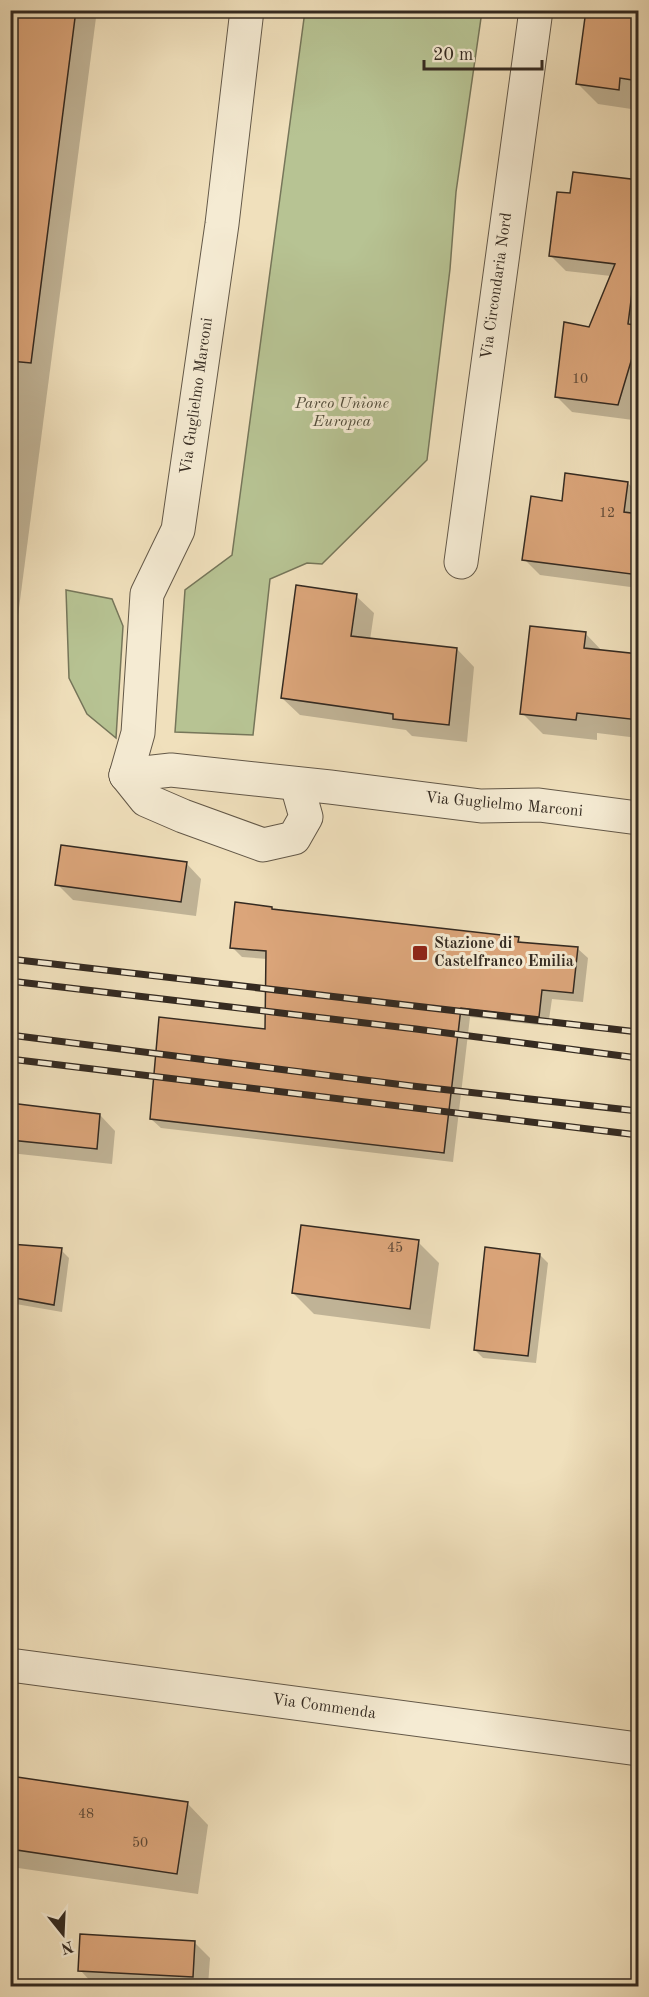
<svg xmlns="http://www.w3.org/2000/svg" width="649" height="1997" font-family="'Old Standard TT',serif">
	<rect width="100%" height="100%" fill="#f0e0bc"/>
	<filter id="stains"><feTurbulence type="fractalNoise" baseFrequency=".00333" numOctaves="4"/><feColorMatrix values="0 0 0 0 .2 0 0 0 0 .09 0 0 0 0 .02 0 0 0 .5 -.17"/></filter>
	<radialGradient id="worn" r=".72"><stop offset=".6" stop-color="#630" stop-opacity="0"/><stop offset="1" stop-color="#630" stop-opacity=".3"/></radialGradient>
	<g fill="#b7c393" stroke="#76765a" stroke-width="1.5">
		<path d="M 305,11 L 482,11 L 456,192 L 450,269 L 427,460 L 322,564 L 307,563 L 270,579 L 253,735 L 175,732 L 185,590 L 232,555 Z"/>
		<path d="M 66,590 L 112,599 L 123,626 L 116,738 L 87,714 L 69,678 Z"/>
	</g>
	<g fill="#0003">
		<path d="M 10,10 L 97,10 L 10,677 Z"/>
		<path d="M 638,10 L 638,110 L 598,104 L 577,83 Z"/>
		<path d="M 638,181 L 638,401 L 633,420 L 572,412 L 556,396 L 590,329 L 611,276 L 566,271 L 551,256 L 572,195 Z"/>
		<path d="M 628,483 L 638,494 L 638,588 L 540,575 L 524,559 L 563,502 Z"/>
		<path d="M 356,596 L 374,613 L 370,640 L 457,649 L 474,667 L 467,742 L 412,736 L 406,730 L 300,715 L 282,698 Z"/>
		<path d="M 585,633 L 603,652 L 638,656 L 638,738 L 597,733 L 597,740 L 543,734 L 522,713 Z"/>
		<path d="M 186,863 L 201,879 L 196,916 L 73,900 L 57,884 Z"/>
		<path d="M 272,908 L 275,911 L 518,938 L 523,944 L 578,949 L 588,958 L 583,1002 L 552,999 L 548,1026 L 470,1017 L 453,1162 L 161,1128 L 151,1119 L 266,1031 L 267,959 L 242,957 L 232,947 Z"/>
		<path d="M 10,1105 L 100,1115 L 115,1131 L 112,1164 L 10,1153 Z"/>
		<path d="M 418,1242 L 439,1263 L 430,1329 L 314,1314 L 293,1293 Z"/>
		<path d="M 10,1246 L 61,1250 L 69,1258 L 62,1312 L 10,1303 Z"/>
		<path d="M 540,1255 L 548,1263 L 536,1363 L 483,1358 L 475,1350 Z"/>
		<path d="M 10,1777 L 187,1803 L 208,1825 L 198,1894 L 18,1868 L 10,1860 Z"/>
		<path d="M 194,1942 L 210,1958 L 208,1986 L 95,1986 L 80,1970 Z"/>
	</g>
	<g fill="#dba57a" stroke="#342a21" stroke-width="1.5">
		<path d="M 10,10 L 76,10 L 31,363 L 10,361 Z"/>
		<path d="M 586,10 L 639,10 L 639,81 L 620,78 L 619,90 L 576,84 Z"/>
		<path d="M 573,172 L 639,180 L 639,238 L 628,324 L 634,325 L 632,358 L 618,405 L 555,397 L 564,322 L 589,327 L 615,264 L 549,256 L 557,192 L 570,193 Z"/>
		<path d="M 565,473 L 628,482 L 624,512 L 639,514 L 639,575 L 522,560 L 531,496 L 562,501 Z"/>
		<path d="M 296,585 L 357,594 L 351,636 L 457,648 L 449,725 L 393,719 L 393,714 L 281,698 Z"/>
		<path d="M 530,626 L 586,632 L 584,648 L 639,654 L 639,720 L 577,713 L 576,720 L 520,714 Z"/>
		<path d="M 61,845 L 187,862 L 181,902 L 55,885 Z"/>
		<path d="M 235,902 L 272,907 L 272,909 L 519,937 L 518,942 L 578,947 L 573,993 L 542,990 L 539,1017 L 461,1008 L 444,1153 L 150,1119 L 159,1017 L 265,1029 L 266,951 L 230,948 Z"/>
		<path d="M 10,1103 L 100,1114 L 97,1149 L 10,1140 Z"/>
		<path d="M 301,1225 L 419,1240 L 410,1309 L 292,1293 Z"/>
		<path d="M 10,1244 L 62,1248 L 54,1305 L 10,1297 Z"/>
		<path d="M 485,1247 L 540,1254 L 528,1356 L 474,1350 Z"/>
		<path d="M 10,1776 L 188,1802 L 177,1874 L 10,1849 Z"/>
		<path d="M 80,1934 L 195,1941 L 193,1977 L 78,1971 Z"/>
	</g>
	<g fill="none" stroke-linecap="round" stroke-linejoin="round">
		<g stroke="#635848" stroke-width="35">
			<g id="minor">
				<path d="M 461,562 L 536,10"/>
				<path d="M 126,775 L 138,733 L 147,594 L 178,530 L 222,224 L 247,10"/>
				<path d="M 126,775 L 171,770 L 330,787 L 481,806 L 539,805 L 638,818"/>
				<path d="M 126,775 L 146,800 L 183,816 L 263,845 L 294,838 L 306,817 L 297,785"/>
			</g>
		</g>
		<g stroke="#635848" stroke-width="35">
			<path id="tertiary" d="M 10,1665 L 638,1749"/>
		</g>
		<use href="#minor" stroke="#f5ebd3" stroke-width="33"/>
		<use href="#tertiary" stroke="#f5ebd3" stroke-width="33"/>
		<g stroke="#342a21" stroke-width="7">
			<g id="rail">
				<path d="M 10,959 L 638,1032"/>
				<path d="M 10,981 L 416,1029 L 638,1058"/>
				<path d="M 10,1035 L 412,1086 L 638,1111"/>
				<path d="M 10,1059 L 638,1135"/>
			</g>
		</g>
		<use href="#rail" stroke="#f5ebd3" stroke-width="4.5" stroke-dasharray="14" stroke-linecap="butt"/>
	</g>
	<rect fill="#8f2418" stroke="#f5ebd3" stroke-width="2" x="412" y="945" width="16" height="16" rx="3"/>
	<g text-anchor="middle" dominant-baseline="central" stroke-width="6" stroke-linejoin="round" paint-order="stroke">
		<g font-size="14" fill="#5e4937">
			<text x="580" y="379">10</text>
			<text x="607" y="513">12</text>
			<text x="395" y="1248">45</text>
			<text x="86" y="1814">48</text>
			<text x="140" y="1843">50</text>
		</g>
		<g font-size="16" fill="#342a21" stroke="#f5ebd3">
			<text transform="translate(497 286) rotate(-82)">Via Circondaria Nord</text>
			<text transform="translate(197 396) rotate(-82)">Via Guglielmo Marconi</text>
			<text transform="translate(504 805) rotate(5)">Via Guglielmo Marconi</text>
			<text transform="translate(324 1707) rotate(8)">Via Commenda</text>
		</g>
		<g font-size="16" font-style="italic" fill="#55503e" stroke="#f5ebd3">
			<text x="342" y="404">Parco Unione<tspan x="342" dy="18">Europea</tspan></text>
		</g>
		<g font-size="16" font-weight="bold" fill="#342a21" stroke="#f5ebd3" text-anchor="start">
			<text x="434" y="944">Stazione di<tspan x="434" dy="18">Castelfranco Emilia</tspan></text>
		</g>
	</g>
	<rect width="649" height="1997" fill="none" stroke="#f0e0bc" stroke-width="36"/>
	<rect x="12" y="12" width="625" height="1973" fill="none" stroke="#342a21" stroke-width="3"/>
	<rect x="18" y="18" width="613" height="1961" fill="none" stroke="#342a21" stroke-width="1.5"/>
	<g transform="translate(63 1934) rotate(162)" stroke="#f5ebd3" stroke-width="4.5" paint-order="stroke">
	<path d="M0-4.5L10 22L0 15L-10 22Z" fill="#342a21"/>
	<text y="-9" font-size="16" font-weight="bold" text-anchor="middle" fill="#342a21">N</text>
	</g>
	<path d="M424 60v9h118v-9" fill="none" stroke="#342a21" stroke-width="3"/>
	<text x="433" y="60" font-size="18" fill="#342a21" stroke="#f5ebd3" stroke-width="4.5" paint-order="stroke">20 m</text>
	<rect width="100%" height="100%" filter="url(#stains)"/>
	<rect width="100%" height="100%" fill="url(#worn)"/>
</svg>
